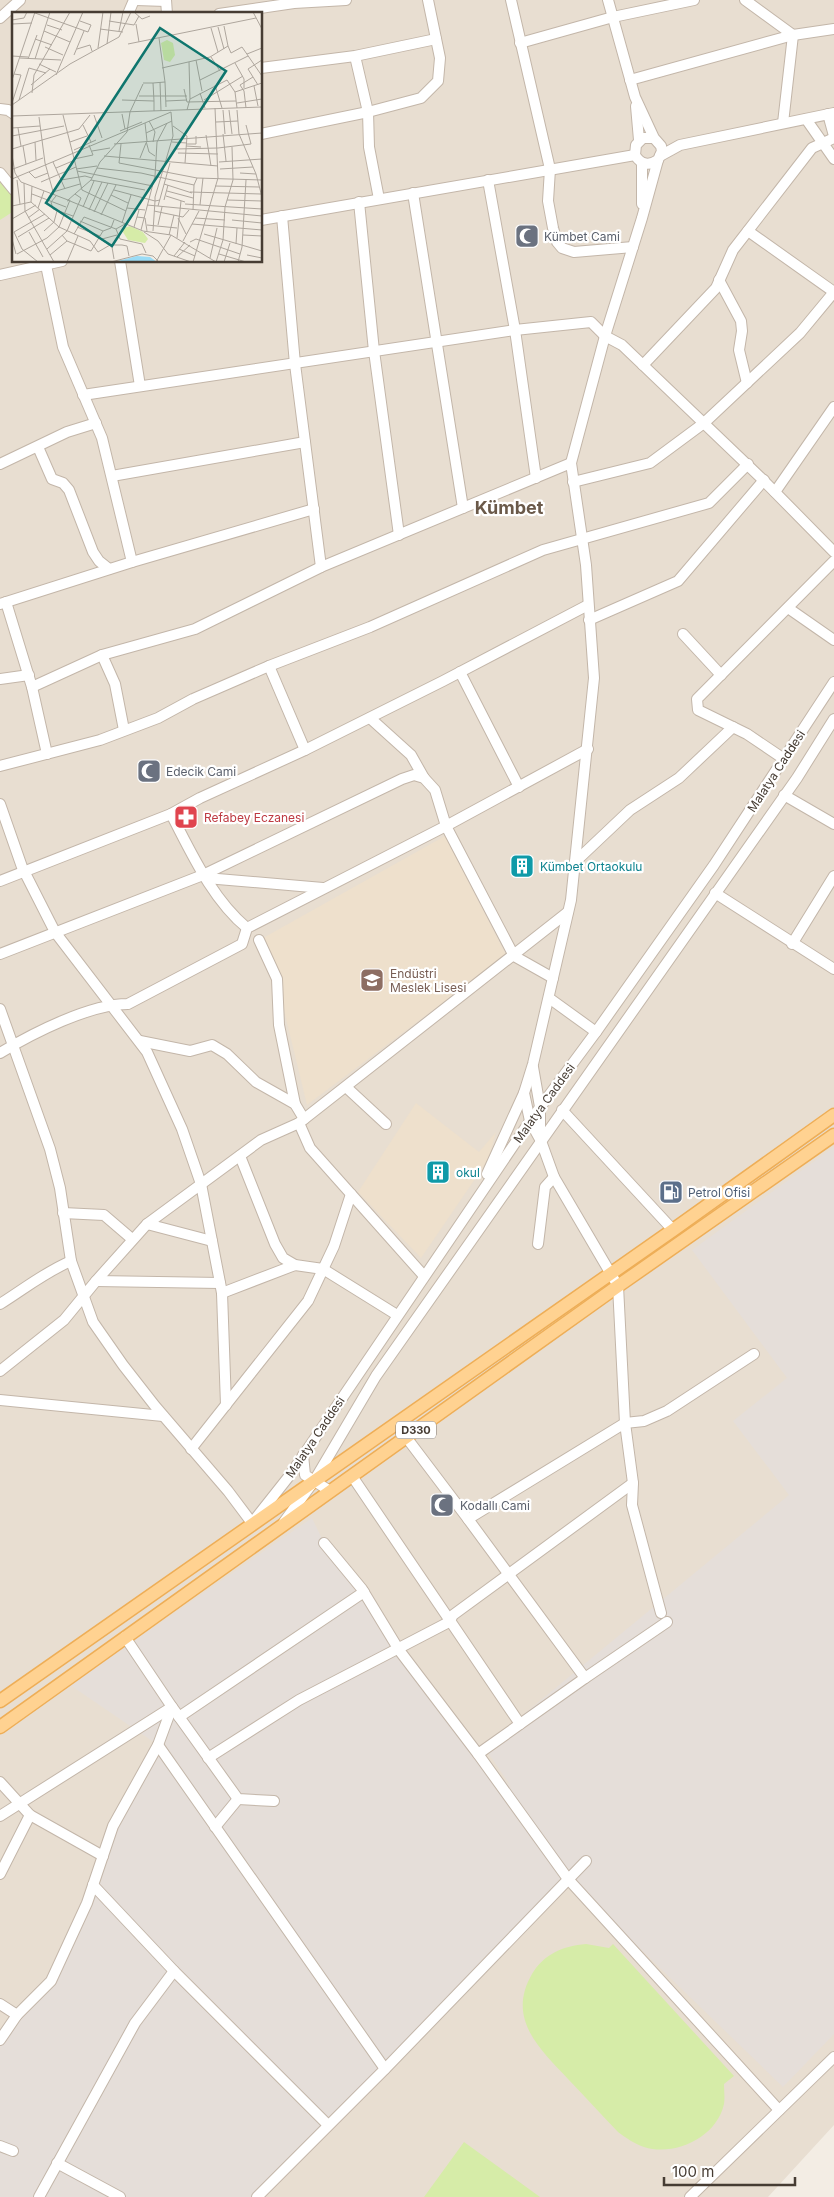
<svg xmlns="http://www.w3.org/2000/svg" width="834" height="2197" font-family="Inter,sans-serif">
	<rect width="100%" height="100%" fill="#f3ede4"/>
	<path fill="#e8ded1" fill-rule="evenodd" d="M 0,0 L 834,0 L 834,2125 L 768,2197 L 0,2197 ZM 14,14 L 261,14 L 261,261 L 14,261 Z"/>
	<path fill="#e5ded9" d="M 834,1147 L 834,2034 L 783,2087 L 568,1879 L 261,2197 L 0,2197 L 0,2040 L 51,1981 L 103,1856 L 158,1745 L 70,1685 L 312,1518 L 324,1543 L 478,1754 L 512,1788 L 484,1747 L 789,1495 L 733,1421 L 787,1378 L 692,1250 Z"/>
	<g fill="#eee0cc">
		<path d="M 445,836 L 506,955 L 307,1105 L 283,1006 L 256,942 Z"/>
		<path d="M 416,1103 L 479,1152 L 496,1132 L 488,1160 L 421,1258 L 358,1192 Z"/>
	</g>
	<g fill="#d6eca8">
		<path d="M 0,173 L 14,190 L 14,211 L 0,220 Z"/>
		<path d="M 586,1944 L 609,1948 L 613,1944 L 734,2076 L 724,2084 C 724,2090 725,2098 724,2104 C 717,2137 675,2157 644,2147 C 635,2144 626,2138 618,2132 C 601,2114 585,2097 568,2079 C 540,2049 506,2019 532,1974 C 544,1954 563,1946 586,1944 Z"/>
		<path d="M 464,2142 L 540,2197 L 424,2197 Z"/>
	</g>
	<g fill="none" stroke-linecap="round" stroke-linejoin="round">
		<g stroke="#c3b6a9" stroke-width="12">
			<g id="minor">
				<path d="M 136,0 L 166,1"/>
				<path d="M 166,0 L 167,14"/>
				<path d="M 511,0 L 550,169 L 548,201 L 553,228 L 557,242 L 562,248 L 574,252 L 633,247"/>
				<path d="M 608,0 L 635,97 L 654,138 L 661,146 L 662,151 L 658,160 C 649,166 641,165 635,155 L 636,145 L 643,138 L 654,138"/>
				<path d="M 745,0 L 793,35 L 783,123"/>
				<path d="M 128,14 L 134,0"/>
				<path d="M 219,14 L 294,3 L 346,0"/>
				<path d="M 0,18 L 20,0"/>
				<path d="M 520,43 L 613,17 L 694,0"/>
				<path d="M 355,56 L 368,112 L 369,147 L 379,199"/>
				<path d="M 261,68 L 355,56 L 436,39"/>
				<path d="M 630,80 L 793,35 L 834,29"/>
				<path d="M 636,106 L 639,140"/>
				<path d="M 0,109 L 8,110 L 14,114"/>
				<path d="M 828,114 L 834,136"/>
				<path d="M 806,119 L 834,159"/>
				<path d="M 261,134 L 368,112 L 421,98 L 438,81 L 440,58 L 428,0"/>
				<path d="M 660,156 L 680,145 L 834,113"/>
				<path d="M 658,160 L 642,218 L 605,336 L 571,463 L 586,565 L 594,678 L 571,900 L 533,1064 L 524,1093 L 530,1121 L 541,1141 L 554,1177 L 618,1286 L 625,1423 L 633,1483 L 632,1505 L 661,1613"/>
				<path d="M 0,173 L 14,190"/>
				<path d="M 488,180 L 515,330 L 536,478"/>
				<path d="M 413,193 L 463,508"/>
				<path d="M 359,202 L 374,351 L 399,535"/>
				<path d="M 642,204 L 642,163"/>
				<path d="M 282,216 L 295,364 L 321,567"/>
				<path d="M 261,220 L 635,155"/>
				<path d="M 748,231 L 834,292"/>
				<path d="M 120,261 L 140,386"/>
				<path d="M 46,265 L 63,347 L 102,438 L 132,562"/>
				<path d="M 0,275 L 62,261"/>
				<path d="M 719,280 L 741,321 L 742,331 L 739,350 L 747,383"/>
				<path d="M 643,365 L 716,288 L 733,250 L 812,148 L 834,138"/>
				<path d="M 83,395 L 515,330 L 591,322 L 605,336 L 622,345 L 760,477 L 834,552"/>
				<path d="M 38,447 L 52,479 L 63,483 L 69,490 L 93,552 L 99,561 L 109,569"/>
				<path d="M 0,464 L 67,432 L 96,423"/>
				<path d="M 112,476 L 305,442"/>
				<path d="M 573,482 L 650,463 L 704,423 L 800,333 L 834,292"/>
				<path d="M 775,492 L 834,407"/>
				<path d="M 6,602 L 32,687 L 47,754"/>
				<path d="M 0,604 L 132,562 L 314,509"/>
				<path d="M 788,608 L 834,640"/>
				<path d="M 589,620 L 678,581 L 764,480"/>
				<path d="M 683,634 L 721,675"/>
				<path d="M 102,655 L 115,684 L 124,730"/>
				<path d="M 269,666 L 305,750"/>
				<path d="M 460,672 L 519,787"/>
				<path d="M 0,679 L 29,675"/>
				<path d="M 32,687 L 102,655 L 195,629 L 321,567 L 571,463"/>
				<path d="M 370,718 L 411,755 L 424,778"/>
				<path d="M 784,759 L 747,734 L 698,710 L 697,699 L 834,561"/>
				<path d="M 0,766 L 100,740 L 158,718 L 193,699 L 269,666 L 370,627 L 543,550 L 709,503 L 748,464"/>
				<path d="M 784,795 L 834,824"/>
				<path d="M 0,804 L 22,867 L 55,932 L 147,1052 L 182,1129 L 201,1184 L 222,1293 L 226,1405"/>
				<path d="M 171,814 C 192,854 212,899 247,928"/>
				<path d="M 575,862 L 630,810 L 679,778 L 733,727"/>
				<path d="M 206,878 L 323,888"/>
				<path d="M 0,881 L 171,814 L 200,798 L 305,750 L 443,681 L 588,605"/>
				<path d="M 715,893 L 834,969"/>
				<path d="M 259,940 L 277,979 L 279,1025 L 295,1104"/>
				<path d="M 792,944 L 834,876"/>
				<path d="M 0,954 L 203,875 L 402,779 L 414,775 L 424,778 L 435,790 L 446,826 L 514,956 L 553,978"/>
				<path d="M 549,998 L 596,1032"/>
				<path d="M 0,1009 L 50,1149 L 60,1188 L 71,1261 L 93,1322 L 123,1365 L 155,1406 L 228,1491 L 252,1523 L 290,1475 L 530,1121 L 596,1032 L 714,865 L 834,682"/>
				<path d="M 140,1041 L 190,1051 L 212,1045 L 227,1054 L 256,1082 L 295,1104 L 304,1119"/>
				<path d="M 0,1053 C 33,1033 90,1004 128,1004 L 242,944 L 247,928 L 446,826 L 588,749"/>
				<path d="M 533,1067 L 540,1107 L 540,1137"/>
				<path d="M 346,1087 L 386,1124"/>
				<path d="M 562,1110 L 673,1230"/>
				<path d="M 299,1123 L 310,1148 L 424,1276"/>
				<path d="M 240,1156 L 275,1244 L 283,1258 L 295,1265 L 323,1269 L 397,1315"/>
				<path d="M 487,1174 L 524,1093"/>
				<path d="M 63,1213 L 104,1215 L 132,1239"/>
				<path d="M 147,1224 L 212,1241"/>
				<path d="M 538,1244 L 545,1187 L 554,1177"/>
				<path d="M 96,1281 L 220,1283"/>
				<path d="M 222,1293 L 295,1265"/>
				<path d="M 0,1304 C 24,1289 45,1272 71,1261"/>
				<path d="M 0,1371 L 64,1320 L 96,1281 L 147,1224 L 261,1140 L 299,1123 L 568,912"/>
				<path d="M 0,1400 L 163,1416"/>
				<path d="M 406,1437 L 468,1519 L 625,1423 L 644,1421 L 667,1411 L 754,1354"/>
				<path d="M 191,1449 L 308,1301 L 334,1246 L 351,1194"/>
				<path d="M 303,1455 L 305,1475 L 330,1491"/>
				<path d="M 352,1476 L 520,1724"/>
				<path d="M 468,1519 L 585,1678 L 667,1622"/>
				<path d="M 284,1522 L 314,1481 L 376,1376 L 797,778 L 834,719"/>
				<path d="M 324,1543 L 362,1589 L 399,1650 L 478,1754 L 585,1678"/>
				<path d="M 179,1717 L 364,1592"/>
				<path d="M 158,1745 L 385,2069"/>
				<path d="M 478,1754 L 568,1879 L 779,2110"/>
				<path d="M 208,1758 L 299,1700 L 449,1622 L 453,1615 L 633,1483"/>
				<path d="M 0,1782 L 30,1815 L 103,1856"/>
				<path d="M 0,1816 L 172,1707 L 238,1799 L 274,1801"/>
				<path d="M 215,1827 L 238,1799"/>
				<path d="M 0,1874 L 30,1815"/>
				<path d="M 93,1885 L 174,1971 L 328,2125"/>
				<path d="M 0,2004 L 17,2015"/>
				<path d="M 0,2040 L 17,2015 L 51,1981 L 87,1903 L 113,1826 L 158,1745 L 172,1707 L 125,1637"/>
				<path d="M 0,2146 L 13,2151"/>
				<path d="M 57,2163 L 120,2197"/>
				<path d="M 39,2197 L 135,2023 L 174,1971"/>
				<path d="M 257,2197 L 385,2069 L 586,1861"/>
				<path d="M 690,2197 L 834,2057"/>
			</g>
		</g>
		<g stroke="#eeae57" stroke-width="15">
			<g id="major">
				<path d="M 0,1701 L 673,1230 L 834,1115"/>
				<path d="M 0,1727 L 618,1286 L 834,1135"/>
			</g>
		</g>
		<use href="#minor" stroke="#fff" stroke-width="10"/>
		<use href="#major" stroke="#ffd291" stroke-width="12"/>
	</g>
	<defs>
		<g id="mosque-square" transform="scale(1.25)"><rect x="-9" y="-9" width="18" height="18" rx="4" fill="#6b7280" stroke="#fff"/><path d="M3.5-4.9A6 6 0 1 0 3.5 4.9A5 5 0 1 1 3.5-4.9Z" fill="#fff"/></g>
		<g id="pharmacy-square" transform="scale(1.25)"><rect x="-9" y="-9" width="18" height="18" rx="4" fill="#e0444e" stroke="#fff"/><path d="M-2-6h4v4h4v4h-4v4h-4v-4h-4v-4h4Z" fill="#fff"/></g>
		<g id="building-square" transform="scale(1.25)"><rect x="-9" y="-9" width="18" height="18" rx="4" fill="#0f9aa8" stroke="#fff"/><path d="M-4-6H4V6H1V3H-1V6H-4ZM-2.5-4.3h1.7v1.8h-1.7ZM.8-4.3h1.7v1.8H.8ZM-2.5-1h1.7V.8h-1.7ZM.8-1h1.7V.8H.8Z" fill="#fff"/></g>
		<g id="school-square" transform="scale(1.25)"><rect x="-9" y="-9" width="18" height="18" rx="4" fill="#8d6e63" stroke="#fff"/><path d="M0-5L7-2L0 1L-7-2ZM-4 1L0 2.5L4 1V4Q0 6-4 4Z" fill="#fff"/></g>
		<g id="fuel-square" transform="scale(1.25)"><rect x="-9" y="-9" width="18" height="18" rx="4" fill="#5c6f8a" stroke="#fff"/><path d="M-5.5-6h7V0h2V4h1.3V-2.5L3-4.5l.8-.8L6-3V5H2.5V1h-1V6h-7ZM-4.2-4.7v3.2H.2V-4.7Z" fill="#fff"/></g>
	</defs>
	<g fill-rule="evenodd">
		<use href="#mosque-square" x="527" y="236"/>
		<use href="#mosque-square" x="149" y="771"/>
		<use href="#pharmacy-square" x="186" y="817"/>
		<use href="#building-square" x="522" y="866"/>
		<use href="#school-square" x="372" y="980"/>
		<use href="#building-square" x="438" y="1172"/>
		<use href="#fuel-square" x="671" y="1192"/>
		<use href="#mosque-square" x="442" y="1505"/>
	</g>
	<g text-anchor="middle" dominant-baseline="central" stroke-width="4.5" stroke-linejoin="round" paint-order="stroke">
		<rect fill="#fff" stroke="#7e7670" stroke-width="1" x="396" y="1421.5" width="40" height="17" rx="4"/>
		<g font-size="11" font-weight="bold" fill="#463c33">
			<text x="416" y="1430">D330</text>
		</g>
		<g font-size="12" fill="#5b616d" stroke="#fff" text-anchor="start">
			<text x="544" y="236">Kümbet Cami</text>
			<text x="166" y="771">Edecik Cami</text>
			<text x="460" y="1505">Kodallı Cami</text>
		</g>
		<g font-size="12" fill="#463c33" stroke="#fff">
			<text transform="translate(776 771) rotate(-57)">Malatya Caddesi</text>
			<text transform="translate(544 1103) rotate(-54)">Malatya Caddesi</text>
			<text transform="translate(315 1437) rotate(-56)">Malatya Caddesi</text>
		</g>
		<g font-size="12" fill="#be3a42" stroke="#fff" text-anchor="start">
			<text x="204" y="817">Refabey Eczanesi</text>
		</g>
		<g font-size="12" fill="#0d838f" stroke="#fff" text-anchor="start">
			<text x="540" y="866">Kümbet Ortaokulu</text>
			<text x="456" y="1172">okul</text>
		</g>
		<g font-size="12" fill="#785e54" stroke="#fff" text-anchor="start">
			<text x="390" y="973">Endüstri<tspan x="390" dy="14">Meslek Lisesi</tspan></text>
		</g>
		<g font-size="12" fill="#4e5e75" stroke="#fff" text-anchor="start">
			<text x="688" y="1192">Petrol Ofisi</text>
		</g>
		<g font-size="18" font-weight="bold" fill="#6a5949" stroke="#fff">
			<text x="509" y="507">Kümbet</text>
		</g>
	</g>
	<g transform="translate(12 12)">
		<rect width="250" height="250" fill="#f3ede4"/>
		<path d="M 155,28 L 161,31 L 163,43 L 158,50 L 152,48 L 149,31 ZM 118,214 L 131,220 L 136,227 L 133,231 L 116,228 L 109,217 Z" fill="#d6eca8"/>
		<path d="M 125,244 L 138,245 L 145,250 L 102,250 Z" fill="#9adcf6"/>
		<path fill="none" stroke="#aea69d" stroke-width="1" d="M 122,0 L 130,7 L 138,4M 241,0 L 250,17M 23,1 L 76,20 L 79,13 L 68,9M 0,8 L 12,6 L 15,0M 97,9 L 122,13 L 127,4M 0,12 L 20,11M 124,12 L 127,30M 35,13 L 50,18M 212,14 L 216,34M 206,15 L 212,37M 199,16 L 206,40M 88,17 L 111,20M 32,19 L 58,30M 107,19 L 111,0M 147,26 L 153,70M 23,27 L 40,33M 95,32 L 99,0M 116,32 L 244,6M 33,35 L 51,43M 86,36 L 91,0M 65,37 L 78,33 L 80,39M 235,42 L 250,36M 62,43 L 72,19M 0,44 L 16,45M 199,45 L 208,59M 8,46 L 49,48M 16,47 L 25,23M 23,47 L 38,0M 184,48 L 190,79M 177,50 L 178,87M 223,51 L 232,67 L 232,76M 27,52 L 44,60M 150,56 L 198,45 L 216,34 L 219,41 L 230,35 L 250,64M 44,63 L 71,0M 0,68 L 23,0M 188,68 L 236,44M 148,70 L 149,99M 131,71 L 141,71 L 142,89M 141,71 L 153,70 L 154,95M 19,73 L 38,57M 203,73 L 210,96M 246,73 L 236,57 L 250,48M 242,74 L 246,94M 172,77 L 175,90 L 224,89M 223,80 L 250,71M 20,81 L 22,63 L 58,0M 188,81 L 193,96M 127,84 L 175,84M 7,88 L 17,56 L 34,61M 110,88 L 142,89 L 142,99M 192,88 L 231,64M 154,89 L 175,88M 0,91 L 9,63 L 2,62M 225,91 L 250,87M 0,93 L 58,52 L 107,25 L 119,0M 234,96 L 232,79 L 228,73 L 241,65M 175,98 L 178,87 L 215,68 L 223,80 L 225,96M 211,98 L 213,122M 217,98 L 220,122M 225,98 L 227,122 L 244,162 L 250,185M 110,102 L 113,117M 51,103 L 70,178 L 114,199M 82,103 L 90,126M 0,104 L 250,95M 27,105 L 33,151 L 42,183M 137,109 L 143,120 L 141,130M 204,110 L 226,109M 133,111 L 135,129M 71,113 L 79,130M 161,114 L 175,124 L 173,151M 0,116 L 28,114M 6,116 L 9,134M 108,119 L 130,110M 134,121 L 160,109M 211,122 L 214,149M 194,123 L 199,154M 0,124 L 52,114M 134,129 L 137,140 L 143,144M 23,130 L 24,148M 58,130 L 75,124M 160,130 L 175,131M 102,132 L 250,121M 109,132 L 107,151 L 185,166M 175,132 L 184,132 L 184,124M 11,134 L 14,152M 174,134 L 189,135M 206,136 L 239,132 L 234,113M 0,137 L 67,117 L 78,103M 164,137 L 206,136M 62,138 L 84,128M 80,139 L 98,136M 166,141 L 206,142M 0,143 L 3,161 L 9,170 L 56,188M 92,144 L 206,154M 128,146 L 134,131M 62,147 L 81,143 L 77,133M 41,150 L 53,177M 207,150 L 250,147M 44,156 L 63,148M 85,156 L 129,161 L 182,173M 1,157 L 31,146M 64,157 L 85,154M 208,157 L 241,155M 65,159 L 141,174M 17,160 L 23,166 L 36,161M 228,161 L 244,162M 0,167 L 159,100 L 161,124 L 143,185 L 143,189 L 148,188M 5,168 L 8,192M 49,168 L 73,164 L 80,166M 79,168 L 133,178M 29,170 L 64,155M 12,171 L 13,199 L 42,250M 152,172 L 180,181M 203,174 L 247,175M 102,178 L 143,189 L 141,219M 155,179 L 181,186M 41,180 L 68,172M 178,180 L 249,182M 20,182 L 54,195M 99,183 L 116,191M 44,184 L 39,190 L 41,197 L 61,204M 154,184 L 173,190M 56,188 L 79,168 L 88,150 L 115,120 L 118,100 L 131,72M 152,188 L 156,173M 215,188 L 250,189M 58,189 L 131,219 L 159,223 L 204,250M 19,190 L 20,174M 173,192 L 250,197M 135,193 L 250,204M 188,193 L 191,166M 0,194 L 19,190 L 47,215 L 78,229 L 86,240 L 98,233 L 110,233 L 115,234 L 117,244M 146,194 L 158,151M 71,195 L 82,169M 26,196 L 32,179M 115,196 L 133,198M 77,198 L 90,170M 181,198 L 182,173 L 185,166 L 250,168M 142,199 L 171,205 L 177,198M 82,200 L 96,171M 89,203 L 104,173M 125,205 L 133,206 L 135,219M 16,206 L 28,197M 166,206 L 174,222M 183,206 L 213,208M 0,207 L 24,193M 220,208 L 250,211M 68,209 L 91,219M 110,211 L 119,183M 180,212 L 250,218M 135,213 L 165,216M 146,213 L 150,195M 65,215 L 88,224M 122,215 L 127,198M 104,217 L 108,227 L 130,232 L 134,241M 129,218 L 143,164 L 145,130 L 155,111M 32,219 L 42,210 L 45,199M 2,220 L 10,237 L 26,250M 2,220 L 33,202M 17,220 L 31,245M 132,220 L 146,229 L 156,242 L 179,250M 62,222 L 72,205 L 104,217 L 113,212M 192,222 L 250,239M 50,223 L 55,229 L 79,239 L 91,219 L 99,216 L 102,208M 157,223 L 162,203M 231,223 L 250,224M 6,225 L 37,206M 87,226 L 100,235 L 102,247M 165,226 L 169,189M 0,227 L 4,242M 90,227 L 105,223M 171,229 L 187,199M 178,230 L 184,227 L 228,242M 224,232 L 225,216M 35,237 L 55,219 L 69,186 L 63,182M 167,237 L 183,244M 5,242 L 35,226 L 47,215 L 58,188 L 55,189M 207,242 L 234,250M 38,243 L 55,229M 235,243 L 250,246M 162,244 L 173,230M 165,245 L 178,233M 198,246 L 205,216M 55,250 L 66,224M 99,250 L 130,242 L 141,244 L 147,250M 144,250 L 159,223M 181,250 L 206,166 L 203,96M 204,250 L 211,228 L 213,195 L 221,168 L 220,135M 212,250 L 218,231M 226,250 L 230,235 L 234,168"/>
		<path fill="#0f766e" fill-opacity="0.15" stroke="#0f766e" stroke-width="2.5" d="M 148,16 L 214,59 L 100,234 L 34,191 Z"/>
		<rect width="250" height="250" fill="none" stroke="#463c33" stroke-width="2.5"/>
	</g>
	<path d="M664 2177v8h131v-8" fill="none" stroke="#463c33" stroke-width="2.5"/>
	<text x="672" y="2177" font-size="15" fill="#463c33" stroke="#ffffff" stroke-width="4" paint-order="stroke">100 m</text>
</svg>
